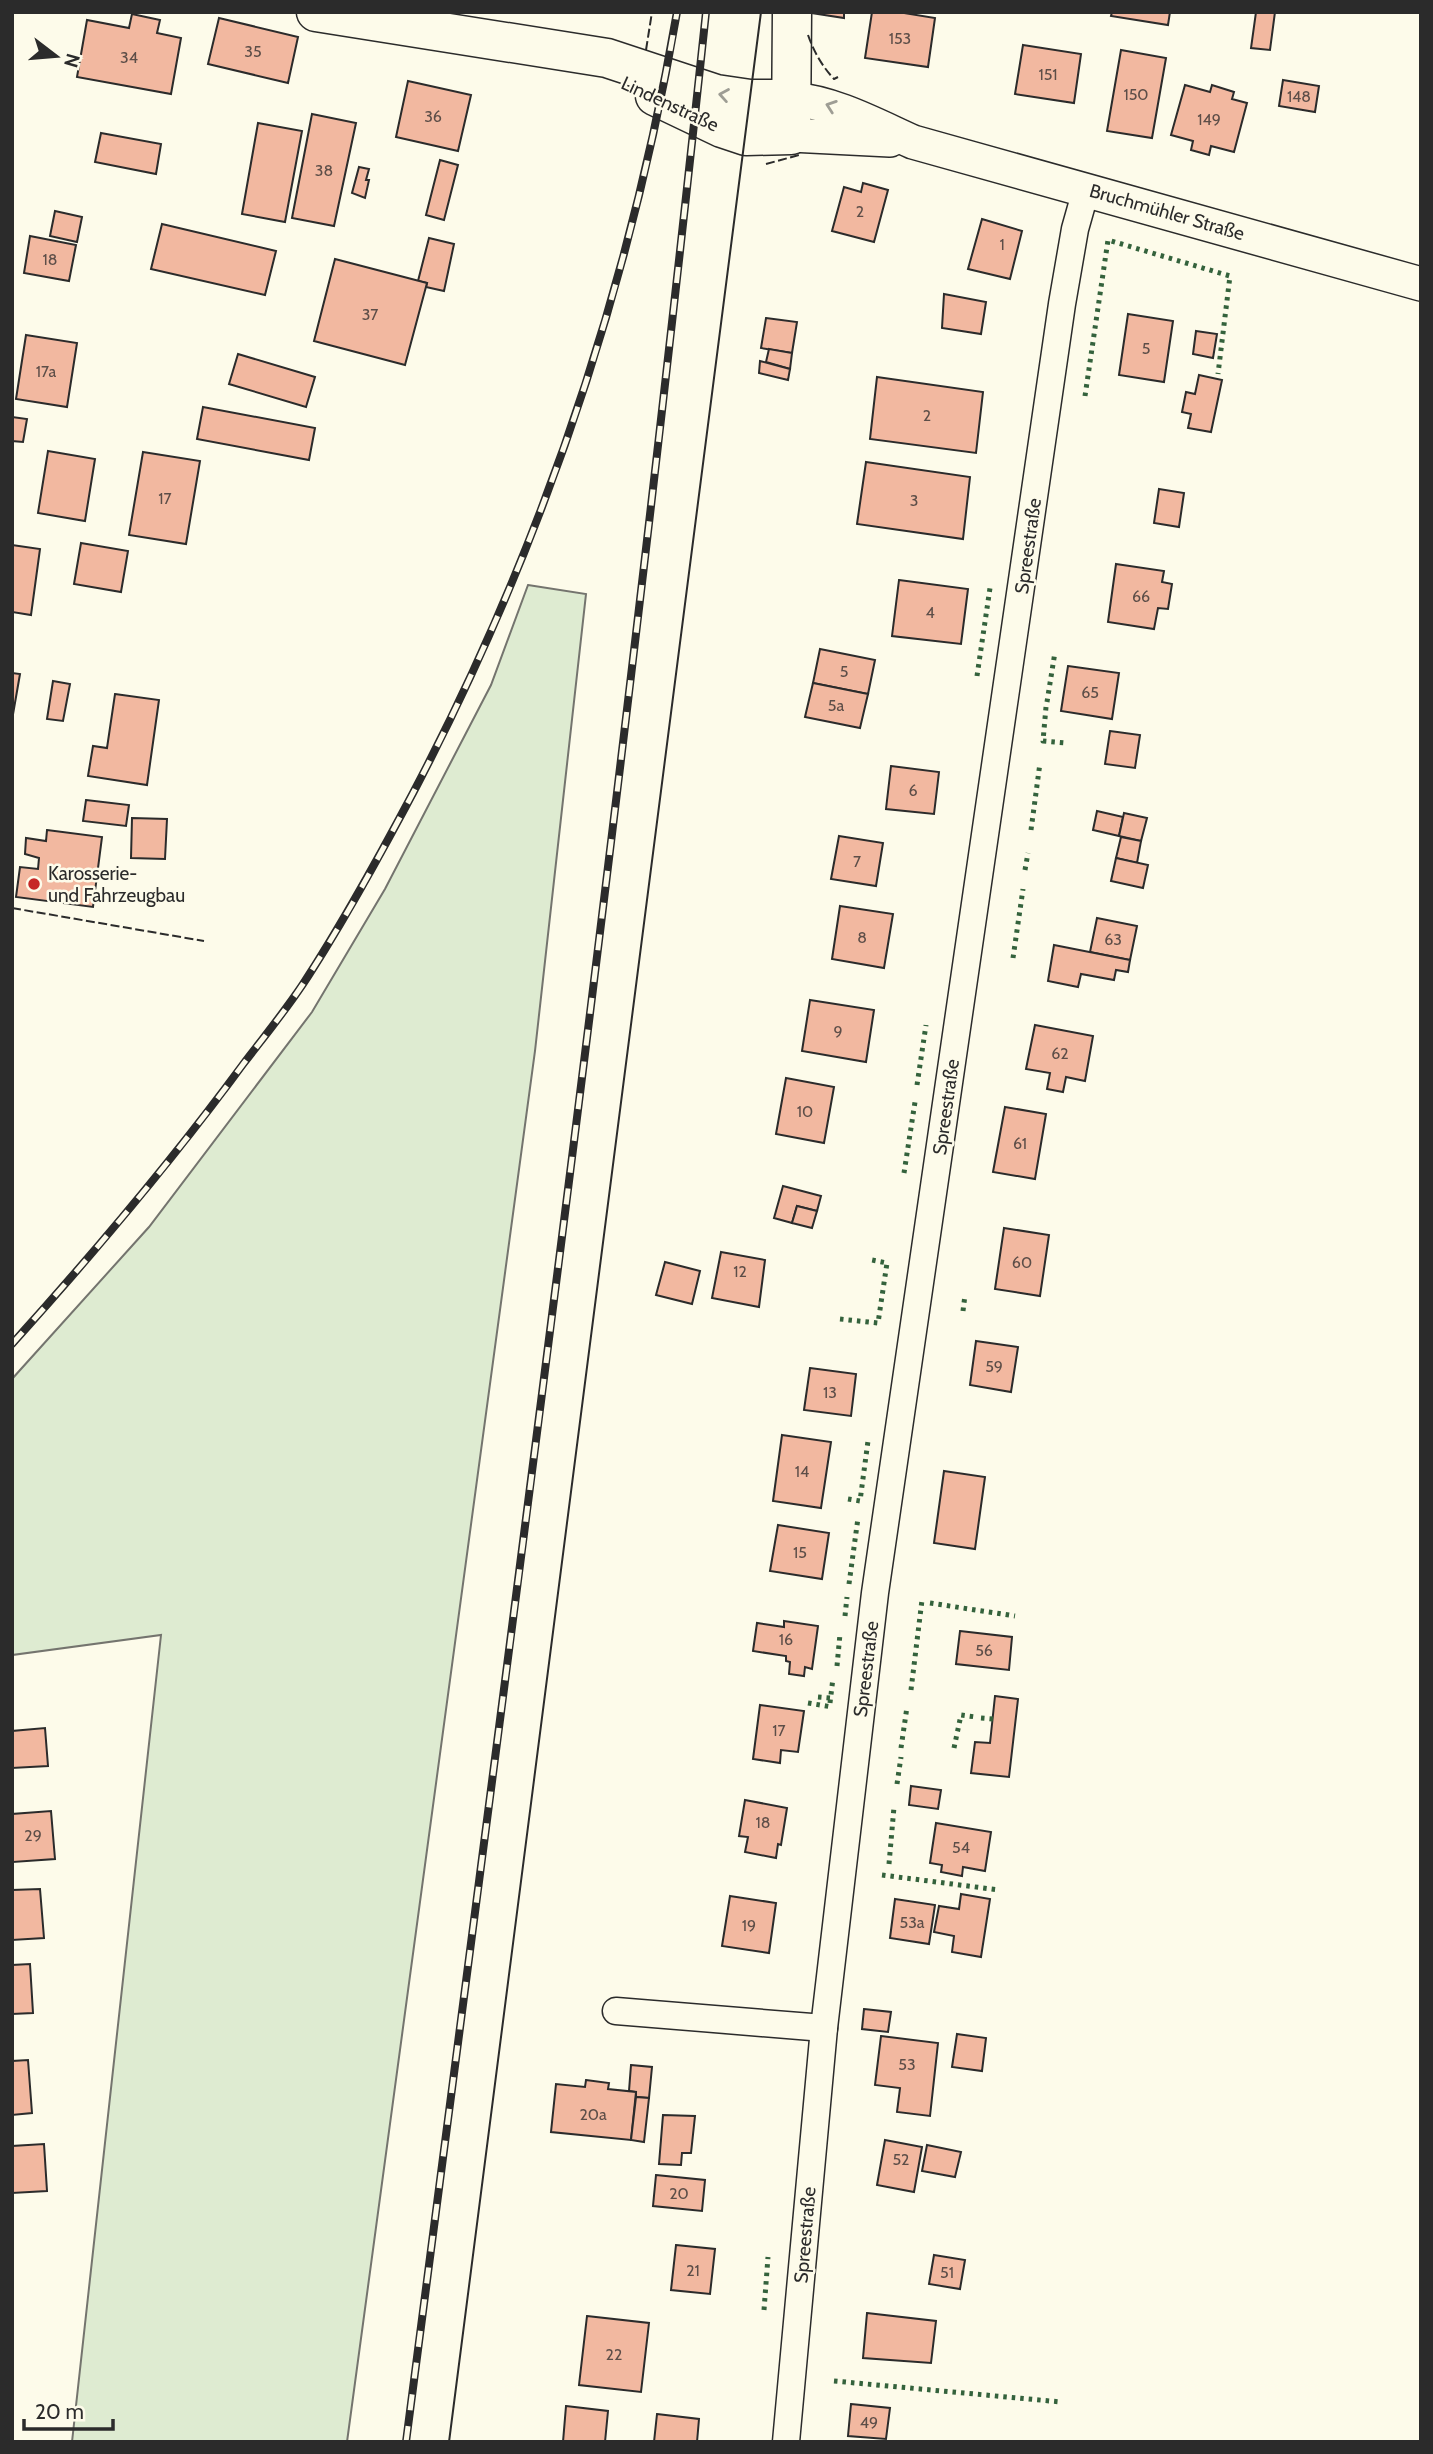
<svg xmlns="http://www.w3.org/2000/svg" width="1433" height="2454" font-family="Cabin,sans-serif">
	<rect width="100%" height="100%" fill="#fdfbea"/>
	<path fill="#deebd1" stroke="#74746e" stroke-width="2" d="M 528,585 L 586,594 L 535,1051 L 347,2442 L 72,2442 L 161,1635 L 12,1655 L 12,1379 L 149,1227 L 312,1012 L 385,889 L 491,685 Z"/>
	<g fill="#f2b8a0" stroke="#2b2b2b" stroke-width="2">
		<path d="M 805,12 L 844,12 L 844,18 Z"/>
		<path d="M 872,12 L 898,12 L 935,18 L 928,67 L 865,58 Z"/>
		<path d="M 1112,12 L 1170,12 L 1168,25 L 1111,16 Z"/>
		<path d="M 1256,12 L 1275,12 L 1270,50 L 1251,48 Z"/>
		<path d="M 132,14 L 160,20 L 157,33 L 181,38 L 171,94 L 77,77 L 87,20 L 129,28 Z"/>
		<path d="M 219,18 L 298,37 L 288,83 L 208,64 Z"/>
		<path d="M 1023,45 L 1081,54 L 1074,103 L 1015,94 Z"/>
		<path d="M 1121,50 L 1166,58 L 1152,138 L 1107,131 Z"/>
		<path d="M 1283,80 L 1319,86 L 1315,112 L 1279,106 Z"/>
		<path d="M 408,81 L 471,95 L 458,151 L 396,137 Z"/>
		<path d="M 1185,85 L 1210,92 L 1212,85 L 1234,92 L 1232,99 L 1247,103 L 1234,152 L 1211,146 L 1209,155 L 1191,150 L 1193,141 L 1171,135 Z"/>
		<path d="M 312,114 L 356,123 L 334,226 L 292,218 Z"/>
		<path d="M 258,123 L 302,131 L 285,222 L 242,214 Z"/>
		<path d="M 101,133 L 161,144 L 156,174 L 95,162 Z"/>
		<path d="M 440,160 L 458,165 L 444,220 L 426,215 Z"/>
		<path d="M 359,167 L 369,169 L 366,180 L 369,180 L 365,198 L 352,193 Z"/>
		<path d="M 863,183 L 888,190 L 874,242 L 832,231 L 844,187 L 861,192 Z"/>
		<path d="M 55,211 L 82,217 L 77,242 L 50,236 Z"/>
		<path d="M 982,219 L 1022,231 L 1010,279 L 968,269 Z"/>
		<path d="M 162,224 L 276,251 L 265,295 L 151,269 Z"/>
		<path d="M 30,236 L 76,245 L 69,281 L 24,273 Z"/>
		<path d="M 429,238 L 454,244 L 444,291 L 426,287 L 427,283 L 418,281 Z"/>
		<path d="M 335,259 L 427,283 L 405,365 L 314,341 Z"/>
		<path d="M 944,294 L 986,302 L 981,334 L 942,328 Z"/>
		<path d="M 1128,314 L 1173,321 L 1164,382 L 1119,375 Z"/>
		<path d="M 766,318 L 797,322 L 792,353 L 761,348 Z"/>
		<path d="M 1196,331 L 1217,334 L 1213,358 L 1193,354 Z"/>
		<path d="M 26,335 L 77,343 L 67,407 L 16,399 Z"/>
		<path d="M 769,349 L 792,353 L 790,369 L 766,362 Z"/>
		<path d="M 238,354 L 315,377 L 306,407 L 229,384 Z"/>
		<path d="M 760,361 L 790,369 L 788,380 L 759,373 Z"/>
		<path d="M 1199,375 L 1222,380 L 1211,432 L 1188,428 L 1191,414 L 1182,412 L 1186,392 L 1195,394 Z"/>
		<path d="M 877,377 L 983,392 L 976,453 L 870,439 Z"/>
		<path d="M 203,407 L 315,428 L 309,460 L 197,439 Z"/>
		<path d="M 12,417 L 27,419 L 23,442 L 12,441 Z"/>
		<path d="M 48,451 L 95,459 L 85,521 L 38,513 Z"/>
		<path d="M 143,452 L 200,461 L 186,544 L 129,535 Z"/>
		<path d="M 866,462 L 970,477 L 963,539 L 857,524 Z"/>
		<path d="M 1159,489 L 1184,493 L 1179,527 L 1154,523 Z"/>
		<path d="M 81,543 L 128,551 L 121,592 L 74,584 Z"/>
		<path d="M 12,545 L 40,549 L 31,615 L 12,612 Z"/>
		<path d="M 1116,564 L 1164,571 L 1162,582 L 1172,584 L 1168,609 L 1158,608 L 1154,629 L 1108,622 Z"/>
		<path d="M 899,580 L 968,589 L 961,644 L 892,636 Z"/>
		<path d="M 820,649 L 875,660 L 868,694 L 813,683 Z"/>
		<path d="M 1068,666 L 1119,673 L 1112,719 L 1061,711 Z"/>
		<path d="M 12,673 L 20,674 L 12,720 Z"/>
		<path d="M 53,681 L 70,684 L 63,721 L 47,719 Z"/>
		<path d="M 813,683 L 868,694 L 860,728 L 805,717 Z"/>
		<path d="M 115,694 L 159,700 L 147,785 L 88,776 L 93,746 L 107,748 Z"/>
		<path d="M 1110,731 L 1140,735 L 1135,768 L 1105,764 Z"/>
		<path d="M 891,766 L 939,772 L 934,814 L 886,809 Z"/>
		<path d="M 86,800 L 129,805 L 126,826 L 83,821 Z"/>
		<path d="M 1097,811 L 1123,817 L 1119,836 L 1093,830 Z"/>
		<path d="M 1124,813 L 1147,818 L 1141,841 L 1119,836 Z"/>
		<path d="M 132,818 L 167,819 L 165,859 L 131,858 Z"/>
		<path d="M 47,830 L 102,837 L 93,907 L 16,897 L 20,867 L 38,869 L 39,858 L 25,854 L 26,838 L 46,841 Z"/>
		<path d="M 839,836 L 883,843 L 876,886 L 831,879 Z"/>
		<path d="M 1121,837 L 1141,841 L 1137,863 L 1116,858 Z"/>
		<path d="M 1116,858 L 1148,865 L 1143,888 L 1111,881 Z"/>
		<path d="M 840,906 L 893,914 L 884,968 L 832,959 Z"/>
		<path d="M 1097,918 L 1137,926 L 1130,960 L 1090,952 Z"/>
		<path d="M 1054,945 L 1130,960 L 1128,972 L 1116,970 L 1114,980 L 1081,974 L 1078,987 L 1048,981 Z"/>
		<path d="M 810,1000 L 874,1010 L 866,1062 L 802,1051 Z"/>
		<path d="M 1035,1025 L 1093,1036 L 1085,1081 L 1066,1077 L 1063,1092 L 1047,1089 L 1050,1073 L 1026,1069 Z"/>
		<path d="M 786,1078 L 834,1087 L 824,1143 L 776,1134 Z"/>
		<path d="M 1005,1107 L 1046,1114 L 1035,1179 L 993,1172 Z"/>
		<path d="M 783,1186 L 821,1196 L 817,1211 L 797,1206 L 792,1223 L 774,1218 Z"/>
		<path d="M 797,1206 L 817,1211 L 812,1228 L 792,1223 Z"/>
		<path d="M 1004,1228 L 1049,1235 L 1040,1296 L 995,1289 Z"/>
		<path d="M 721,1252 L 765,1260 L 759,1307 L 712,1298 Z"/>
		<path d="M 665,1262 L 700,1271 L 692,1304 L 656,1295 Z"/>
		<path d="M 976,1341 L 1018,1347 L 1011,1392 L 970,1385 Z"/>
		<path d="M 810,1368 L 856,1374 L 851,1416 L 804,1410 Z"/>
		<path d="M 782,1435 L 831,1442 L 821,1508 L 773,1501 Z"/>
		<path d="M 944,1471 L 985,1477 L 975,1549 L 934,1543 Z"/>
		<path d="M 778,1525 L 829,1533 L 822,1579 L 770,1571 Z"/>
		<path d="M 784,1621 L 818,1626 L 812,1669 L 805,1667 L 804,1676 L 789,1674 L 790,1662 L 786,1661 L 786,1656 L 753,1651 L 757,1623 L 784,1627 Z"/>
		<path d="M 960,1631 L 1012,1637 L 1009,1670 L 956,1664 Z"/>
		<path d="M 995,1696 L 1018,1699 L 1009,1777 L 971,1773 L 975,1742 L 990,1743 Z"/>
		<path d="M 760,1705 L 804,1711 L 798,1752 L 781,1750 L 780,1763 L 753,1759 Z"/>
		<path d="M 45,1728 L 48,1766 L 12,1768 L 12,1731 Z"/>
		<path d="M 911,1786 L 941,1790 L 938,1809 L 909,1805 Z"/>
		<path d="M 745,1800 L 787,1808 L 781,1845 L 778,1844 L 776,1858 L 745,1852 L 748,1837 L 739,1836 Z"/>
		<path d="M 51,1811 L 55,1859 L 13,1862 L 12,1814 Z"/>
		<path d="M 936,1823 L 991,1832 L 985,1871 L 963,1867 L 962,1876 L 941,1872 L 942,1865 L 930,1863 Z"/>
		<path d="M 40,1889 L 44,1938 L 12,1940 L 12,1890 Z"/>
		<path d="M 961,1894 L 990,1899 L 981,1957 L 952,1952 L 954,1936 L 934,1932 L 939,1906 L 959,1909 Z"/>
		<path d="M 730,1896 L 776,1903 L 769,1953 L 722,1946 Z"/>
		<path d="M 895,1899 L 935,1905 L 929,1944 L 890,1938 Z"/>
		<path d="M 30,1964 L 33,2013 L 12,2014 L 12,1965 Z"/>
		<path d="M 864,2009 L 891,2012 L 888,2032 L 862,2029 Z"/>
		<path d="M 957,2034 L 986,2038 L 982,2071 L 952,2067 Z"/>
		<path d="M 881,2036 L 938,2043 L 930,2116 L 897,2112 L 900,2088 L 875,2085 Z"/>
		<path d="M 28,2060 L 32,2113 L 12,2115 L 12,2061 Z"/>
		<path d="M 631,2065 L 652,2067 L 649,2098 L 636,2097 L 636,2092 L 629,2091 Z"/>
		<path d="M 586,2080 L 609,2083 L 608,2089 L 636,2092 L 631,2140 L 551,2132 L 556,2084 L 585,2087 Z"/>
		<path d="M 636,2097 L 649,2098 L 644,2142 L 631,2140 Z"/>
		<path d="M 663,2115 L 695,2116 L 691,2153 L 682,2153 L 681,2165 L 659,2164 Z"/>
		<path d="M 885,2140 L 922,2147 L 914,2192 L 877,2185 Z"/>
		<path d="M 44,2144 L 47,2191 L 12,2193 L 12,2146 Z"/>
		<path d="M 927,2145 L 961,2152 L 955,2177 L 922,2171 Z"/>
		<path d="M 656,2175 L 705,2180 L 702,2211 L 653,2206 Z"/>
		<path d="M 676,2245 L 715,2249 L 710,2294 L 671,2290 Z"/>
		<path d="M 934,2255 L 965,2260 L 960,2289 L 929,2284 Z"/>
		<path d="M 867,2313 L 936,2321 L 931,2363 L 863,2358 Z"/>
		<path d="M 587,2316 L 649,2323 L 641,2392 L 579,2385 Z"/>
		<path d="M 851,2404 L 890,2408 L 886,2439 L 848,2436 Z"/>
		<path d="M 566,2406 L 608,2411 L 605,2442 L 563,2442 Z"/>
		<path d="M 657,2414 L 699,2419 L 697,2442 L 654,2442 Z"/>
	</g>
	<g fill="none" stroke-linecap="round" stroke-linejoin="round">
		<g stroke="#2b2b2b" stroke-width="29">
			<g id="minor">
				<path d="M 616,2011 L 824,2028"/>
				<path d="M 786,2442 L 824,2028 L 875,1593 L 1062,304 L 1075,229 L 1086,190"/>
			</g>
		</g>
		<g stroke="#2b2b2b" stroke-width="36">
			<g id="tertiary">
				<path d="M 792,99 C 835,103 873,124 913,142 L 1421,284"/>
				<path d="M 791,135 L 890,140"/>
			</g>
		</g>
		<g stroke="#2b2b2b" stroke-width="41">
			<g id="secondary">
				<path d="M 316,12 L 607,58 L 716,94 L 750,99 L 792,99"/>
				<path d="M 655,96 L 722,128 L 746,136 L 791,135 L 792,12"/>
			</g>
		</g>
		<use href="#minor" stroke="#fdfbea" stroke-width="26"/>
		<use href="#tertiary" stroke="#fdfbea" stroke-width="33"/>
		<use href="#secondary" stroke="#fdfbea" stroke-width="38"/>
		<path stroke="#2b2b2b" stroke-width="2" d="M 449,2442 L 761,12"/>
		<g stroke="#2b2b2b" stroke-width="8">
			<g id="rail">
				<path d="M 12,1344 C 93,1254 172,1161 244,1063 C 264,1037 285,1011 303,984 C 343,923 379,857 413,793 C 542,547 630,286 677,12"/>
				<path d="M 406,2442 C 511,1633 620,824 706,12"/>
			</g>
		</g>
		<use href="#rail" stroke="#fdfbea" stroke-width="5" stroke-dasharray="16" stroke-linecap="butt"/>
		<g stroke="#34623c" stroke-width="5" stroke-dasharray="3.5 5" stroke-linecap="butt">
			<path d="M 1085,396 L 1108,240 L 1230,276 L 1218,374"/>
			<path d="M 977,676 L 990,588"/>
			<path d="M 1047,702 L 1055,652"/>
			<path d="M 1046,707 L 1043,741 L 1066,743"/>
			<path d="M 1031,830 L 1040,763"/>
			<path d="M 1025,870 L 1028,853"/>
			<path d="M 1013,958 L 1023,889"/>
			<path d="M 917,1085 L 926,1025"/>
			<path d="M 904,1173 L 915,1102"/>
			<path d="M 963,1311 L 965,1295"/>
			<path d="M 840,1319 L 878,1323 L 887,1263 L 872,1260"/>
			<path d="M 848,1499 L 860,1501 L 868,1441"/>
			<path d="M 849,1584 L 858,1518"/>
			<path d="M 930,1603 L 1015,1616"/>
			<path d="M 845,1616 L 847,1597"/>
			<path d="M 837,1666 L 840,1634"/>
			<path d="M 911,1690 L 922,1600"/>
			<path d="M 818,1697 L 830,1698"/>
			<path d="M 808,1703 L 832,1707"/>
			<path d="M 830,1703 L 833,1678"/>
			<path d="M 981,1718 L 993,1719"/>
			<path d="M 901,1748 L 907,1707"/>
			<path d="M 954,1748 L 961,1715 L 976,1717"/>
			<path d="M 897,1784 L 901,1757"/>
			<path d="M 889,1864 L 894,1807"/>
			<path d="M 882,1875 L 999,1890"/>
			<path d="M 764,2310 L 768,2257"/>
			<path d="M 834,2381 L 1061,2402"/>
		</g>
		<g stroke="#2b2b2b" stroke-width="2" stroke-dasharray="9 3.5" stroke-linecap="butt">
			<path d="M 808,35 C 814,52 822,66 834,79 L 838,77"/>
			<path d="M 646,50 L 652,12"/>
			<path d="M 766,164 L 799,155"/>
			<path d="M 12,908 L 204,941"/>
		</g>
	</g>
	<defs><path id="oneway-chevron" d="M-2-3.5L2.5 0L-2 3.5" fill="none" stroke-width="1.6" stroke-linecap="round" stroke-linejoin="round" transform="scale(1.75)"/></defs>
	<g stroke="#9e9d94">
		<use href="#oneway-chevron" transform="translate(724 95) rotate(-170)"/>
		<use href="#oneway-chevron" transform="translate(831 106) rotate(-161)"/>
	</g>
	<circle fill="#c62828" stroke="#fdfbea" stroke-width="2.5" cx="34" cy="884" r="7"/>
	<g text-anchor="middle" dominant-baseline="central" stroke-width="5" stroke-linejoin="round" paint-order="stroke">
		<g font-size="16" fill="#5d4e48">
			<text x="900" y="38">153</text>
			<text x="253" y="51">35</text>
			<text x="129" y="57">34</text>
			<text x="1048" y="74">151</text>
			<text x="1136" y="94">150</text>
			<text x="1299" y="96">148</text>
			<text x="433" y="116">36</text>
			<text x="1209" y="119">149</text>
			<text x="324" y="170">38</text>
			<text x="860" y="211">2</text>
			<text x="1002" y="244">1</text>
			<text x="50" y="259">18</text>
			<text x="370" y="314">37</text>
			<text x="1146" y="348">5</text>
			<text x="46" y="371">17a</text>
			<text x="927" y="415">2</text>
			<text x="165" y="498">17</text>
			<text x="914" y="500">3</text>
			<text x="1141" y="596">66</text>
			<text x="930" y="612">4</text>
			<text x="844" y="671">5</text>
			<text x="1090" y="692">65</text>
			<text x="836" y="705">5a</text>
			<text x="913" y="790">6</text>
			<text x="857" y="861">7</text>
			<text x="862" y="937">8</text>
			<text x="1113" y="939">63</text>
			<text x="838" y="1031">9</text>
			<text x="1060" y="1053">62</text>
			<text x="805" y="1111">10</text>
			<text x="1020" y="1143">61</text>
			<text x="1022" y="1262">60</text>
			<text x="740" y="1271">12</text>
			<text x="994" y="1366">59</text>
			<text x="830" y="1392">13</text>
			<text x="802" y="1471">14</text>
			<text x="800" y="1552">15</text>
			<text x="786" y="1639">16</text>
			<text x="984" y="1650">56</text>
			<text x="779" y="1730">17</text>
			<text x="763" y="1822">18</text>
			<text x="33" y="1835">29</text>
			<text x="961" y="1847">54</text>
			<text x="912" y="1922">53a</text>
			<text x="749" y="1925">19</text>
			<text x="907" y="2064">53</text>
			<text x="593" y="2114">20a</text>
			<text x="901" y="2159">52</text>
			<text x="679" y="2193">20</text>
			<text x="693" y="2270">21</text>
			<text x="947" y="2272">51</text>
			<text x="614" y="2354">22</text>
			<text x="869" y="2422">49</text>
		</g>
		<g font-size="19" fill="#2b2b2b" stroke="#fdfbea">
			<text transform="translate(670 104) rotate(25)">Lindenstraße</text>
			<text transform="translate(1167 212) rotate(16)">Bruchmühler Straße</text>
			<text transform="translate(1028 546) rotate(-82)">Spreestraße</text>
			<text transform="translate(946 1107) rotate(-82)">Spreestraße</text>
			<text transform="translate(866 1669) rotate(-83)">Spreestraße</text>
			<text transform="translate(805 2235) rotate(-85)">Spreestraße</text>
		</g>
		<g font-size="19" fill="#2b2b2b" stroke="#fdfbea" text-anchor="start">
			<text x="48" y="873">Karosserie-<tspan x="48" dy="22">und Fahrzeugbau</tspan></text>
		</g>
	</g>
	<rect width="1433" height="2454" fill="none" stroke="#2b2b2b" stroke-width="28"/>
	<g transform="translate(56 56) rotate(106)" stroke="#fdfbea" stroke-width="5" paint-order="stroke">
	<path d="M0-5L12 26L0 18L-12 26Z" fill="#2b2b2b"/>
	<text y="-10" font-size="19" font-weight="bold" text-anchor="middle" fill="#2b2b2b">N</text>
	</g>
	<path d="M24 2419v10h89v-10" fill="none" stroke="#2b2b2b" stroke-width="3.5"/>
	<text x="35" y="2419" font-size="21" fill="#2b2b2b" stroke="#fdfbea" stroke-width="5" paint-order="stroke">20 m</text>
</svg>
